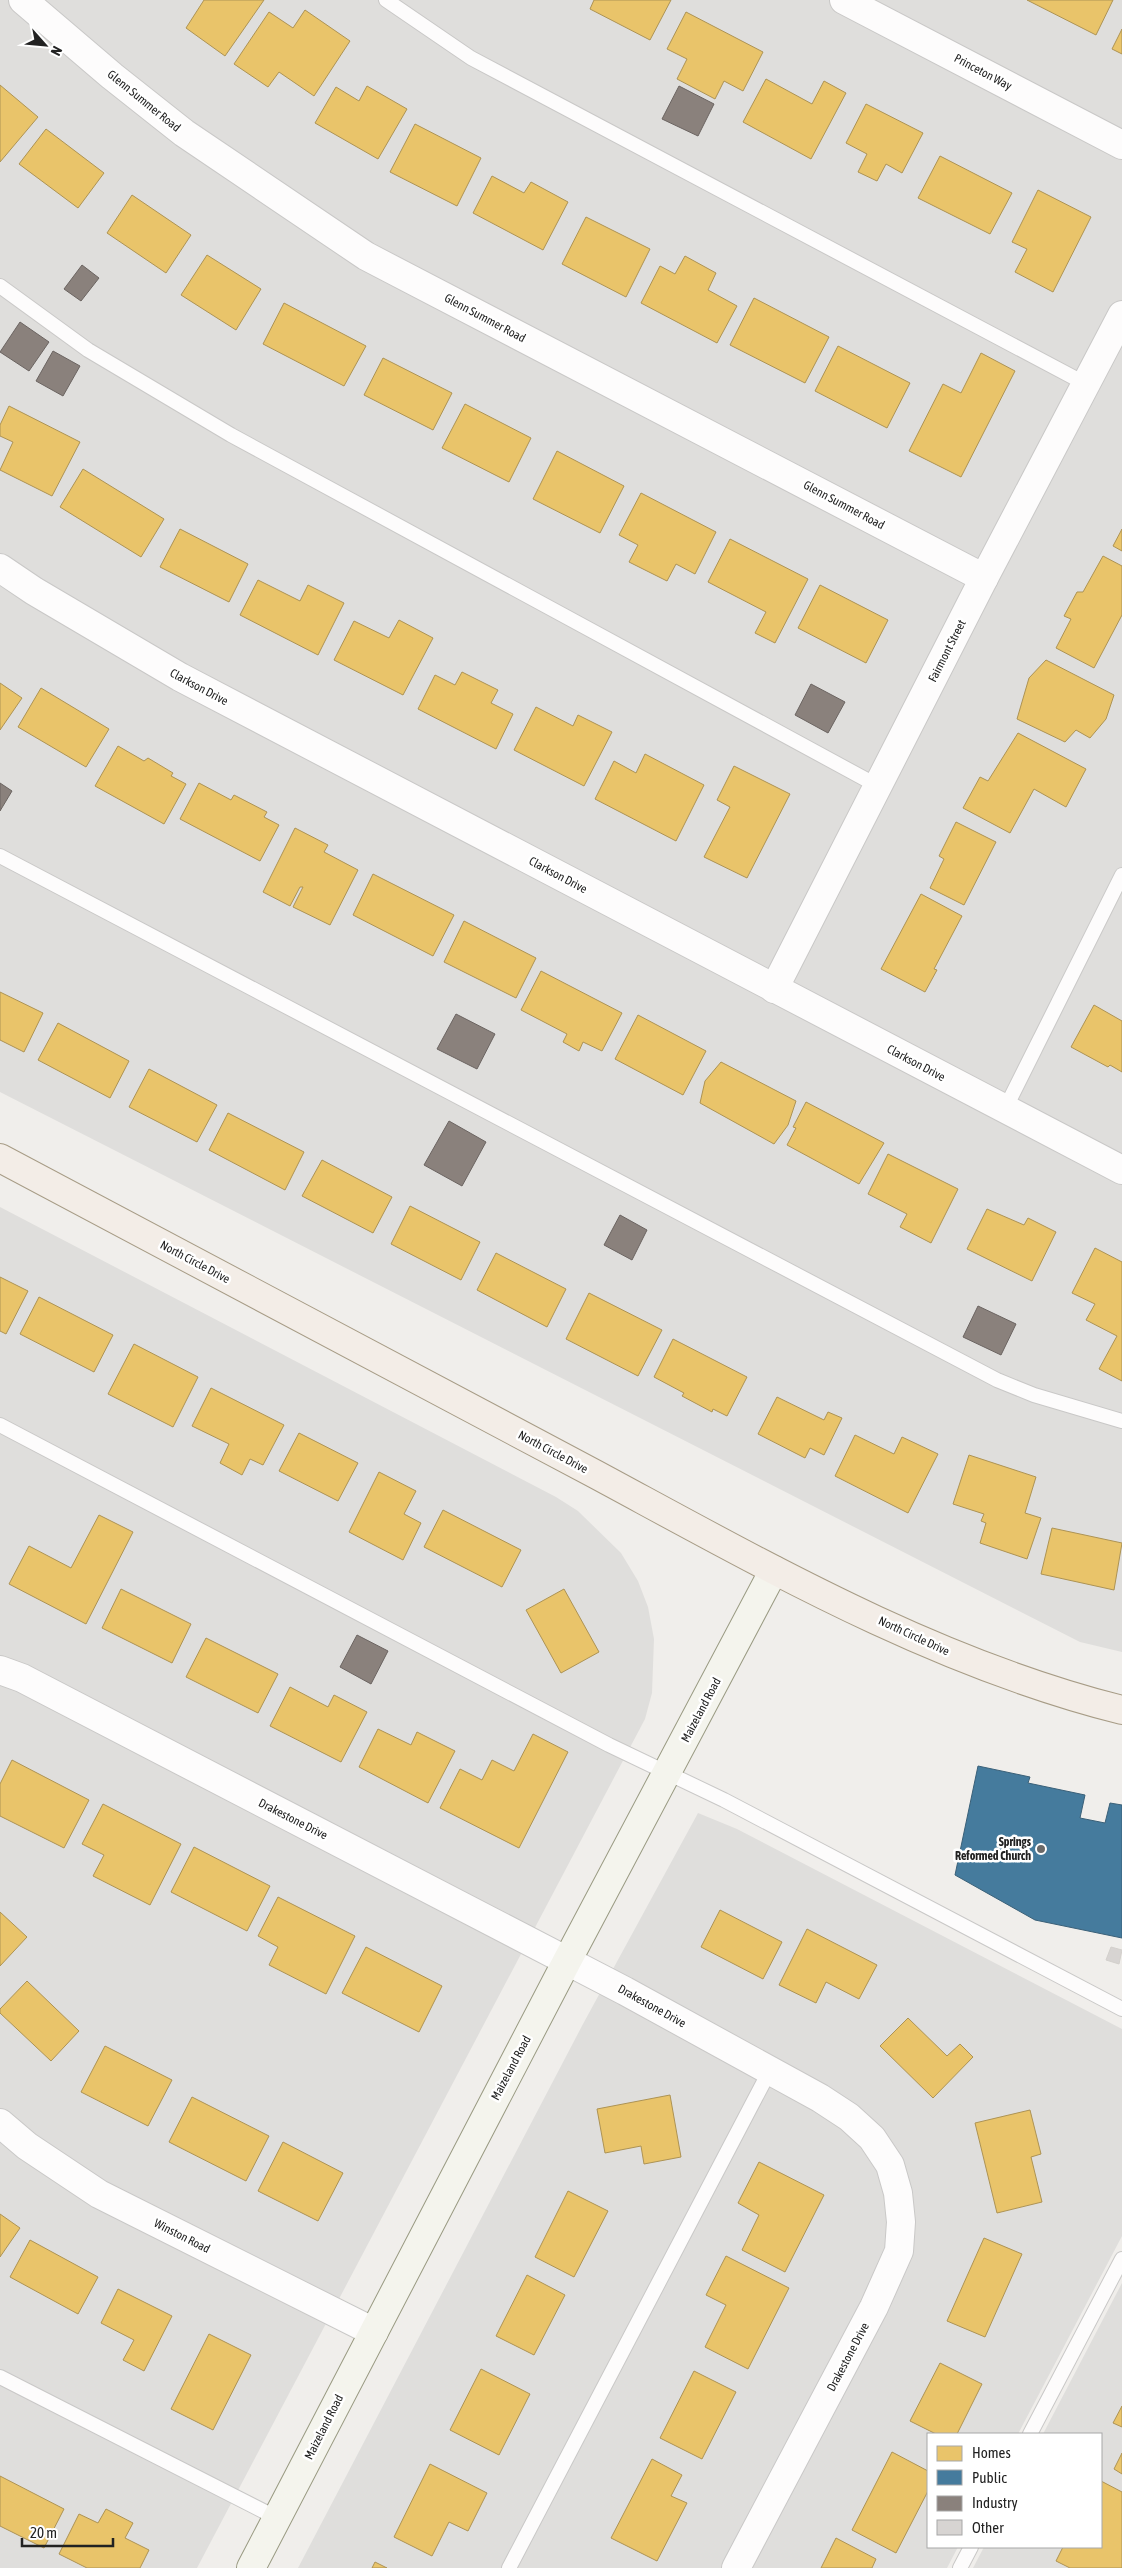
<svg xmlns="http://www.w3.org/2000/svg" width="1122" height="2568" font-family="'Asap Condensed',sans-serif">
	<rect width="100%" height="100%" fill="#f0eeeb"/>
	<g fill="#dfdedc">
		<path d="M 0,0 L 1122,0 L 1122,1652 L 1080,1642 L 0,1092 Z"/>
		<path d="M 0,1207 L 556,1497 L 578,1511 L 621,1553 L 638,1581 L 648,1607 L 654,1639 L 652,1693 L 645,1719 L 197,2568 L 0,2568 Z"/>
		<path d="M 698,1813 L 737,1829 L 1122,2029 L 1122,2236 L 1018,2434 L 928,2434 L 928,2547 L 958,2547 L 947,2568 L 298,2568 L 583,2024 Z"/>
		<path d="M 1122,2283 L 1122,2568 L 973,2568 L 984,2547 L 1101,2547 L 1101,2434 L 1043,2434 Z"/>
	</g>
	<g fill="#e9c46a" stroke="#ad9354">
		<path d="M 204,0 L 264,0 L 225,56 L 186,28 Z"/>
		<path d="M 594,0 L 671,0 L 650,40 L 590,9 Z"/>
		<path d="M 1027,0 L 1113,0 L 1096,35 Z"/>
		<path d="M 305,10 L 350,41 L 314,96 L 279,72 L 268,87 L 234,64 L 269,12 L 293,28 Z"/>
		<path d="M 686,12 L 763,52 L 743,91 L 724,81 L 715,99 L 677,79 L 687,59 L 667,49 Z"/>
		<path d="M 1122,29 L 1122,54 L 1112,49 Z"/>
		<path d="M 766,79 L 812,104 L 824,81 L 846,93 L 811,159 L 743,122 Z"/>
		<path d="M 0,85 L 38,117 L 0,162 Z"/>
		<path d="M 367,86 L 407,109 L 378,159 L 315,123 L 336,87 L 359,101 Z"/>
		<path d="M 866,104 L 923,133 L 902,173 L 886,164 L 877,181 L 858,172 L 867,154 L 846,143 Z"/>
		<path d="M 415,124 L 481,158 L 457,206 L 390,172 Z"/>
		<path d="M 46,129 L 104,173 L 78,208 L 19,164 Z"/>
		<path d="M 940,156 L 1012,193 L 990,234 L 918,198 Z"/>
		<path d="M 492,176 L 524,193 L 531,182 L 568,202 L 543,250 L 473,213 Z"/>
		<path d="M 1038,190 L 1091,217 L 1053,292 L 1015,272 L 1027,249 L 1012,242 Z"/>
		<path d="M 132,195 L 191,235 L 166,273 L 107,233 Z"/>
		<path d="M 586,217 L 650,249 L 626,297 L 562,264 Z"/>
		<path d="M 207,255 L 261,289 L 236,330 L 181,295 Z"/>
		<path d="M 685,256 L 716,273 L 708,290 L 737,306 L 717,343 L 641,303 L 660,266 L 675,274 Z"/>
		<path d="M 754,298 L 829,337 L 805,383 L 730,345 Z"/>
		<path d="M 284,303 L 366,346 L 344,386 L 263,344 Z"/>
		<path d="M 838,346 L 910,383 L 887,428 L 815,391 Z"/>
		<path d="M 981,353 L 1015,371 L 961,477 L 909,451 L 943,384 L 961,393 Z"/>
		<path d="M 383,358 L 452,393 L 433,430 L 364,395 Z"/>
		<path d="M 465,404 L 531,438 L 509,482 L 442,448 Z"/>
		<path d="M 9,406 L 80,442 L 52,496 L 0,470 L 13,442 L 0,436 L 0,425 Z"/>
		<path d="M 557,451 L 624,486 L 600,533 L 533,499 Z"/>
		<path d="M 83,469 L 164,519 L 141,557 L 60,507 Z"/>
		<path d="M 641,493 L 716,532 L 695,574 L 676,564 L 667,581 L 629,562 L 638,545 L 619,535 Z"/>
		<path d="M 180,529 L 248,564 L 229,602 L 160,567 Z"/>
		<path d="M 1122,529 L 1122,551 L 1113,546 Z"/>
		<path d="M 730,539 L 808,579 L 775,643 L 755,633 L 766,612 L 708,582 Z"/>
		<path d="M 1103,556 L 1122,566 L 1122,615 L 1094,668 L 1056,648 L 1071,619 L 1064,616 L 1077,592 L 1083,592 Z"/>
		<path d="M 258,580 L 300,601 L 308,585 L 344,603 L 318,655 L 240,615 Z"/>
		<path d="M 820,585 L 888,620 L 866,663 L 798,628 Z"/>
		<path d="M 399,620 L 433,638 L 403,695 L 334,660 L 354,621 L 389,638 Z"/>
		<path d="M 1046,660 L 1114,695 L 1106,719 L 1090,738 L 1076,730 L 1065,742 L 1017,719 L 1029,678 Z"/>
		<path d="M 462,672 L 498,690 L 491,703 L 513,714 L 496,749 L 418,709 L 435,675 L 455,685 Z"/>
		<path d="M 0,683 L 22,698 L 0,730 Z"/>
		<path d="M 41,688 L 109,729 L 86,767 L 18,727 Z"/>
		<path d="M 536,707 L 573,726 L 578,715 L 612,732 L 584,786 L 514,750 Z"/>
		<path d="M 1018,733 L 1086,769 L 1066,807 L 1034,789 L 1010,833 L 963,808 L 980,777 L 988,781 Z"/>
		<path d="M 118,746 L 144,761 L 148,758 L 173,773 L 171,776 L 186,784 L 164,824 L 95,786 Z"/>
		<path d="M 645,754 L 704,785 L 676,841 L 595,799 L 614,761 L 636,773 Z"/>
		<path d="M 734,766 L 790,794 L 747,878 L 704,857 L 730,807 L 717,800 Z"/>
		<path d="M 199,783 L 231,800 L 234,795 L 267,812 L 264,817 L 279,825 L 260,861 L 180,819 Z"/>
		<path d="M 956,822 L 996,842 L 964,905 L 930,888 L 944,859 L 939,856 Z"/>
		<path d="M 295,828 L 328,845 L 324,852 L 358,870 L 330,925 L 293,907 L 303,887 L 300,887 L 290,906 L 263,892 Z"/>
		<path d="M 373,874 L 454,915 L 433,956 L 353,915 Z"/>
		<path d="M 921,894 L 962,916 L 934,969 L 937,970 L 925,992 L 881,969 Z"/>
		<path d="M 464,921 L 536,958 L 516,998 L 444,962 Z"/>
		<path d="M 541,971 L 622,1013 L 602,1051 L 583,1042 L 579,1051 L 563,1042 L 567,1034 L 521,1010 Z"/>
		<path d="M 0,992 L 43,1013 L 24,1052 L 0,1040 Z"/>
		<path d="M 1094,1005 L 1122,1021 L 1122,1072 L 1110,1065 L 1108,1067 L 1071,1047 Z"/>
		<path d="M 638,1015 L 706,1051 L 683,1095 L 615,1059 Z"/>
		<path d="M 58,1023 L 129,1061 L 110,1098 L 38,1060 Z"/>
		<path d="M 721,1062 L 796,1101 L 788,1125 L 774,1144 L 700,1103 L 705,1081 Z"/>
		<path d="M 149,1069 L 217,1105 L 197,1142 L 129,1107 Z"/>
		<path d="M 806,1102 L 884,1143 L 859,1184 L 787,1145 L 796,1128 L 793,1127 Z"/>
		<path d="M 228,1113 L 304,1152 L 285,1190 L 209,1150 Z"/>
		<path d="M 888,1154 L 958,1189 L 931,1243 L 900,1227 L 907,1214 L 868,1194 Z"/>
		<path d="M 322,1160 L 392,1197 L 373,1233 L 302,1196 Z"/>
		<path d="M 410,1206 L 480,1242 L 461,1280 L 391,1244 Z"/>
		<path d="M 987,1209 L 1024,1225 L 1028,1218 L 1056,1232 L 1032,1281 L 967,1249 Z"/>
		<path d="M 1095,1248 L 1122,1262 L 1122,1381 L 1099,1369 L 1117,1336 L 1086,1320 L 1095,1304 L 1072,1293 Z"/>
		<path d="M 496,1253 L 566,1289 L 547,1327 L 477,1290 Z"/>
		<path d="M 0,1277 L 28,1291 L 6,1334 L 0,1331 Z"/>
		<path d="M 589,1293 L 662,1330 L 638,1376 L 566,1339 Z"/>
		<path d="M 39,1297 L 113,1335 L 94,1372 L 20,1334 Z"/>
		<path d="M 673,1339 L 747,1377 L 727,1416 L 713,1409 L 712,1412 L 682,1396 L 684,1393 L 654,1377 Z"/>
		<path d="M 134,1344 L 198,1377 L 173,1427 L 108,1394 Z"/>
		<path d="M 211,1388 L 284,1425 L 263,1465 L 250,1459 L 242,1475 L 220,1463 L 229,1444 L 192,1426 Z"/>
		<path d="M 777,1397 L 824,1420 L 828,1412 L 842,1418 L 824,1455 L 810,1448 L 805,1458 L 758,1434 Z"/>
		<path d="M 299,1433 L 358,1463 L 338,1501 L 279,1471 Z"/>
		<path d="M 855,1435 L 894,1454 L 902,1437 L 938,1454 L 908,1513 L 835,1476 Z"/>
		<path d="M 969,1455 L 1036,1477 L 1025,1513 L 1041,1518 L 1027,1559 L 980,1543 L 986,1523 L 981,1521 L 984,1514 L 953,1504 Z"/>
		<path d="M 379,1472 L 416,1491 L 404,1514 L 421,1523 L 403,1560 L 349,1532 Z"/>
		<path d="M 443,1510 L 521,1550 L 502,1587 L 424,1547 Z"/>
		<path d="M 99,1515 L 133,1532 L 86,1624 L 9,1584 L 29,1546 L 71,1568 Z"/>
		<path d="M 1052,1528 L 1122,1543 L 1114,1590 L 1041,1574 Z"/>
		<path d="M 121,1589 L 191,1624 L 172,1663 L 102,1628 Z"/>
		<path d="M 564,1589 L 599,1652 L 561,1673 L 526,1610 Z"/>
		<path d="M 206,1638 L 278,1674 L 258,1713 L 186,1677 Z"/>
		<path d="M 290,1687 L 328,1707 L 334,1695 L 367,1712 L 341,1762 L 270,1726 Z"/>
		<path d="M 378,1729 L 411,1745 L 417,1732 L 455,1751 L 428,1803 L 359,1767 Z"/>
		<path d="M 533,1734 L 568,1752 L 519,1848 L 440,1808 L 460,1769 L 482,1780 L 492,1760 L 514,1771 Z"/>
		<path d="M 12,1760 L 89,1800 L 64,1848 L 0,1816 L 0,1784 Z"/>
		<path d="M 103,1804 L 181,1844 L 150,1905 L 93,1876 L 104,1855 L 82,1844 Z"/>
		<path d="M 194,1847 L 270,1886 L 247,1931 L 171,1892 Z"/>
		<path d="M 278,1897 L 355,1936 L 326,1994 L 269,1965 L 278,1947 L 258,1936 Z"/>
		<path d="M 720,1910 L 782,1942 L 763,1979 L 701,1947 Z"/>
		<path d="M 0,1912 L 27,1937 L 0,1966 Z"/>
		<path d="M 807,1929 L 877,1965 L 859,1999 L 826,1982 L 816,2003 L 779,1985 Z"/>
		<path d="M 366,1947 L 442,1986 L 419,2032 L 342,1993 Z"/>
		<path d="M 27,1981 L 79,2031 L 51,2061 L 0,2013 L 0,2009 Z"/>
		<path d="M 908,2018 L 947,2056 L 960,2044 L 973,2057 L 933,2098 L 880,2046 Z"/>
		<path d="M 105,2046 L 172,2080 L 148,2126 L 81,2092 Z"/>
		<path d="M 670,2095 L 681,2157 L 644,2164 L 641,2146 L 605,2153 L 597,2109 Z"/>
		<path d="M 192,2097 L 269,2136 L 246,2181 L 169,2142 Z"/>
		<path d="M 1030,2110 L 1041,2154 L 1031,2157 L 1042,2202 L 997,2213 L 975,2123 Z"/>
		<path d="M 283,2142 L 343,2173 L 318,2221 L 258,2191 Z"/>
		<path d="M 759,2162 L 824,2195 L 785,2272 L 742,2250 L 759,2215 L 738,2203 Z"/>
		<path d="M 568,2191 L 608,2211 L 574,2277 L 535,2257 Z"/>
		<path d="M 0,2214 L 20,2228 L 0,2257 Z"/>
		<path d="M 984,2238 L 1022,2254 L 985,2337 L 947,2321 Z"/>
		<path d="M 30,2240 L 98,2277 L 78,2314 L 10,2277 Z"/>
		<path d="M 726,2256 L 789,2288 L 748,2369 L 705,2347 L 726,2305 L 706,2295 Z"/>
		<path d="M 527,2275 L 565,2295 L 534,2355 L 496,2336 Z"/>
		<path d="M 118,2289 L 172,2316 L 144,2371 L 123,2360 L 134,2340 L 101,2323 Z"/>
		<path d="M 209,2334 L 251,2355 L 213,2430 L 171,2409 Z"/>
		<path d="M 940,2363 L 982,2384 L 957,2434 L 936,2434 L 910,2421 Z"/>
		<path d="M 481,2369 L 530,2394 L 499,2455 L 450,2430 Z"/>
		<path d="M 694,2371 L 736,2392 L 702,2459 L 660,2438 Z"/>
		<path d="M 1122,2406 L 1122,2427 L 1113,2423 Z"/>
		<path d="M 892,2452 L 928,2471 L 928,2491 L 896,2553 L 852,2530 Z"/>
		<path d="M 1122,2453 L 1122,2474 L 1114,2469 Z"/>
		<path d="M 652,2459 L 682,2475 L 671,2496 L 687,2503 L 657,2561 L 611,2538 Z"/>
		<path d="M 430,2464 L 487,2493 L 468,2531 L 449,2522 L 432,2556 L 394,2537 Z"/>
		<path d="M 0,2476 L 64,2509 L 44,2548 L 0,2526 Z"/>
		<path d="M 1101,2481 L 1122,2492 L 1122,2568 L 1070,2568 L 1056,2561 L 1063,2547 L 1101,2547 Z"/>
		<path d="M 106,2509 L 133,2523 L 125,2538 L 149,2550 L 140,2568 L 87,2568 L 59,2554 L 79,2514 L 98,2523 Z"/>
		<path d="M 836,2538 L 876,2559 L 872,2568 L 821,2568 Z"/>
		<path d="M 375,2562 L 387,2568 L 372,2568 Z"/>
	</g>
	<path fill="#457b9d" stroke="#3a6078" d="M 978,1766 L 1030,1777 L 1028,1783 L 1085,1795 L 1080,1818 L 1105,1823 L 1110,1803 L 1122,1805 L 1122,1938 L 1035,1920 L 955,1875 Z"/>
	<g fill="#8a817c" stroke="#6b6461">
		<path d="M 679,86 L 714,104 L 698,136 L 662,119 Z"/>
		<path d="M 82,265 L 99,278 L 81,301 L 64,289 Z"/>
		<path d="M 20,322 L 49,342 L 29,371 L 0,352 Z"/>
		<path d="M 53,351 L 80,366 L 63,396 L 36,381 Z"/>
		<path d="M 811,684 L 845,702 L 828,733 L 795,715 Z"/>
		<path d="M 0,783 L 12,791 L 0,811 Z"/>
		<path d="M 456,1014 L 495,1034 L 477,1069 L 437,1049 Z"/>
		<path d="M 449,1121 L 486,1142 L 462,1186 L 424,1165 Z"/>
		<path d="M 620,1215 L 647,1230 L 632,1260 L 604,1245 Z"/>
		<path d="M 978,1306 L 1016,1324 L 1001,1355 L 963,1337 Z"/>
		<path d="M 357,1635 L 388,1651 L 371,1684 L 340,1667 Z"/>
	</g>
	<path fill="#d7d4d2" stroke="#d3d0cc" d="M 1111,1947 L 1122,1950 L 1119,1964 L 1106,1960 Z"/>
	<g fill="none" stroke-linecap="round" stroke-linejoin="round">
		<g stroke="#c9c8c7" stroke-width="16">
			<g id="service">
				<path d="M 386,0 L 471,58 L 1086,384"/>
				<path d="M 0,286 L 88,350 L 231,435 L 878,786"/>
				<path d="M 0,856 L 997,1380 L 1034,1395 L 1122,1421"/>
				<path d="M 1005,1109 L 1122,875"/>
				<path d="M 0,1425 L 609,1745 L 724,1800 L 1122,2009"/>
				<path d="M 0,2377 L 277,2518"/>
				<path d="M 1030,2434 L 1122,2259"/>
				<path d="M 509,2568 L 769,2072"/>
				<path d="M 960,2568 L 971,2547"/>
			</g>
		</g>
		<g stroke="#c9c8c7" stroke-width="30">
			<g id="minor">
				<path d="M 23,0 L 112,76 L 184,133 L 366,256 L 984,578"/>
				<path d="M 844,0 L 1122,145"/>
				<path d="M 0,568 L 34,591 L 180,677 L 1122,1170"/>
				<path d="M 774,989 L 984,578 L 1122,315"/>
				<path d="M 0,1670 L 22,1678 L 625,1991 L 820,2098 L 849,2117 L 872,2138 L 890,2165 L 898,2193 L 901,2222 L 899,2251 L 874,2307 L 736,2568"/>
				<path d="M 0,2123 L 27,2146 L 99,2194 L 374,2332"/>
			</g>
		</g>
		<g stroke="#999a82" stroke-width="30">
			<path id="secondary" d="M 251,2568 L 567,1961 L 774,1570"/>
		</g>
		<g stroke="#a79c86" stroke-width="30">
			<path id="primary" d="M 0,1158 C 198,1263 396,1369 595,1474 C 764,1565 934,1663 1122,1710"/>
		</g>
		<use href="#service" stroke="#fdfcfc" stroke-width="14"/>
		<use href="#minor" stroke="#fdfcfc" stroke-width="28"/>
		<use href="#secondary" stroke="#f4f4ed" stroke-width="28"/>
		<use href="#primary" stroke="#f3ede7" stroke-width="28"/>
	</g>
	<circle fill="#6a6968" stroke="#fff" stroke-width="2" cx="1041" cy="1849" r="5"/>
	<g text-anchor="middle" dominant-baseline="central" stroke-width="5" stroke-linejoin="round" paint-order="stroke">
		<g font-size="12" fill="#222" stroke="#fff">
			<text transform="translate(983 72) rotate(28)">Princeton Way</text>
			<text transform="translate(144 101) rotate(39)">Glenn Summer Road</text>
			<text transform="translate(485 318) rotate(28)">Glenn Summer Road</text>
			<text transform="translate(844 505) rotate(28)">Glenn Summer Road</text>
			<text transform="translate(947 651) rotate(-63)">Fairmont Street</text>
			<text transform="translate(199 687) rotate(28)">Clarkson Drive</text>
			<text transform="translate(558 875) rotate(28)">Clarkson Drive</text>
			<text transform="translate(916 1063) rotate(28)">Clarkson Drive</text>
			<text transform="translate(195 1262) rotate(28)">North Circle Drive</text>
			<text transform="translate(553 1452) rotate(28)">North Circle Drive</text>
			<text transform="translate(914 1636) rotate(25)">North Circle Drive</text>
			<text transform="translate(701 1710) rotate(-62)">Maizeland Road</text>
			<text transform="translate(293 1819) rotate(27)">Drakestone Drive</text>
			<text transform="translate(652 2006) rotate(29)">Drakestone Drive</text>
			<text transform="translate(511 2068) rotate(-62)">Maizeland Road</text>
			<text transform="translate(182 2236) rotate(27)">Winston Road</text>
			<text transform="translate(848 2357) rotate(-62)">Drakestone Drive</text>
			<text transform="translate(324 2427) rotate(-63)">Maizeland Road</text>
		</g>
		<g font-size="12" font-weight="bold" fill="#222" stroke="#fff" text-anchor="end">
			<text x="1031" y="1842">Springs<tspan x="1031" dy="14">Reformed Church</tspan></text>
		</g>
	</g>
	<rect x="927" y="2433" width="175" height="115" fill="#ffffff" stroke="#a7a7a7"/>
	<rect x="937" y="2446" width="25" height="15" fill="#e9c46a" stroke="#a7a7a7"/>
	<text x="972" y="2458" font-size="15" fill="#222222">Homes</text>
	<rect x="937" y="2470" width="25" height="15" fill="#457b9d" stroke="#a7a7a7"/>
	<text x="972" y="2483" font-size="15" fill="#222222">Public</text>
	<rect x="937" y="2496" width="25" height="15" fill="#8a817c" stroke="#a7a7a7"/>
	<text x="972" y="2508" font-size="15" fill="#222222">Industry</text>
	<rect x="937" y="2520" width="25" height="15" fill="#d7d4d2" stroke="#a7a7a7"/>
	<text x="972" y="2533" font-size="15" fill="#222222">Other</text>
	<g transform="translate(45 45) rotate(117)" stroke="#ffffff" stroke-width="4" paint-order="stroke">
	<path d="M0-4L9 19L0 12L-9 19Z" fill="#222222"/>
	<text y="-8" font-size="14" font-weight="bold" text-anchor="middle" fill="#222222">N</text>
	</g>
	<path d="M22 2538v8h91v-8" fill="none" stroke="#222222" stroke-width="2.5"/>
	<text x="30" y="2538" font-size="15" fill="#222222" stroke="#ffffff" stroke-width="4" paint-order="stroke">20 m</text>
</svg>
